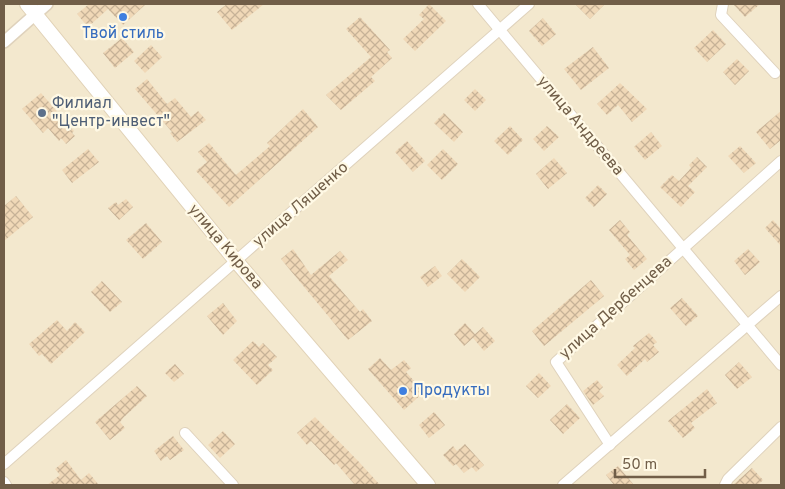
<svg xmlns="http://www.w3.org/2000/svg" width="785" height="489" font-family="Overpass,sans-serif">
	<defs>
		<pattern id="building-cross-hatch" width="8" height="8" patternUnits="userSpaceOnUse" patternTransform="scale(1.25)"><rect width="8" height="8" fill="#f0d8b7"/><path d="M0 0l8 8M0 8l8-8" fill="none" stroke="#c7b297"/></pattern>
	</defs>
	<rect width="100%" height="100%" fill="#fbf5df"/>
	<rect fill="#f3e8ce" x="4" y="4" width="777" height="481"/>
	<g fill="url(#building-cross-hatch)">
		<path d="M 89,4 L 146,4 L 123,25 L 108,9 L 88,27 L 77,14 Z"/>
		<path d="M 227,4 L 264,4 L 232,30 L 217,12 Z"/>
		<path d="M 429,4 L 446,21 L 415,51 L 403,39 L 424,19 L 419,15 Z"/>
		<path d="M 575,4 L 605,4 L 590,19 Z"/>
		<path d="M 733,4 L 760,4 L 745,17 Z"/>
		<path d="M 360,17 L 390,50 L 387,52 L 392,58 L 371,77 L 375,81 L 341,110 L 326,95 L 371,57 L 346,29 Z"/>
		<path d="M 543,18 L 556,34 L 542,46 L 529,31 Z"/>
		<path d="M 713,30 L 726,44 L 707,62 L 694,48 Z"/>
		<path d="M 122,38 L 134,52 L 115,68 L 103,53 Z"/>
		<path d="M 151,45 L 162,57 L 145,73 L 134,61 Z"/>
		<path d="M 593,47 L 609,68 L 581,90 L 564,69 Z"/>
		<path d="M 737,59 L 749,71 L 735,85 L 723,72 Z"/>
		<path d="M 147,79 L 167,104 L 175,98 L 191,117 L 198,111 L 206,120 L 177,142 L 170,133 L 172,132 L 135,89 Z"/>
		<path d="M 620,83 L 647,109 L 632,122 L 618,105 L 607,115 L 597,104 Z"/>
		<path d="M 475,89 L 486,100 L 475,111 L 464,100 Z"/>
		<path d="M 41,93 L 74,131 L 72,133 L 75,136 L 66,144 L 61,138 L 59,141 L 48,128 L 43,133 L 22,109 Z"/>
		<path d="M 303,109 L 318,127 L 229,207 L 196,171 L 207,162 L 198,152 L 209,143 L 236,175 L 270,146 L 267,143 Z"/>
		<path d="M 781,111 L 781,140 L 770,149 L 756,132 Z"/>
		<path d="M 444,113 L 463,132 L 454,142 L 434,123 Z"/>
		<path d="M 510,126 L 523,140 L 508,155 L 494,141 Z"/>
		<path d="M 547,126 L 559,137 L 544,151 L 533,139 Z"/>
		<path d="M 651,132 L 662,146 L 645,160 L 634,147 Z"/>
		<path d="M 407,141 L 425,161 L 413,172 L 395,152 Z"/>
		<path d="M 740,146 L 756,163 L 744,173 L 728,156 Z"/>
		<path d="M 88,149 L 99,162 L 72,183 L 62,170 Z"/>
		<path d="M 443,149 L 458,164 L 442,180 L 427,165 Z"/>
		<path d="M 697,157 L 707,167 L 688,186 L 695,192 L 681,207 L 660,187 L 672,175 L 679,181 L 691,168 L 689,165 Z"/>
		<path d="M 554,158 L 567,173 L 548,189 L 536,174 Z"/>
		<path d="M 598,185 L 607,194 L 594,207 L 585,198 Z"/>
		<path d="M 16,196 L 33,217 L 4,241 L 4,206 Z"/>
		<path d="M 126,199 L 133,207 L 119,220 L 108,208 L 116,202 L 118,205 Z"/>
		<path d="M 620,220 L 630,232 L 627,235 L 647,259 L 634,270 L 625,259 L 630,255 L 609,230 Z"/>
		<path d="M 773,220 L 781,229 L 781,246 L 765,228 Z"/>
		<path d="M 146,223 L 162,242 L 143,259 L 126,240 Z"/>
		<path d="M 293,249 L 311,275 L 340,251 L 348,260 L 329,276 L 360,312 L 363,309 L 372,321 L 348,340 L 281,259 Z"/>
		<path d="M 748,249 L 760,262 L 745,275 L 734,261 Z"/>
		<path d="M 462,259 L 480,277 L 465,292 L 447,274 Z"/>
		<path d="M 435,266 L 442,276 L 428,287 L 420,277 Z"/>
		<path d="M 591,280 L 604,296 L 544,346 L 532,331 Z"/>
		<path d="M 102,281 L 122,302 L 110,312 L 91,292 Z"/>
		<path d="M 682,298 L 698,316 L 686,326 L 670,308 Z"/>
		<path d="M 223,303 L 237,321 L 223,335 L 207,316 Z"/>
		<path d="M 57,320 L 67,331 L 75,322 L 85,332 L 51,364 L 42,354 L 39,356 L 29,344 Z"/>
		<path d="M 465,323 L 475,334 L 483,327 L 495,341 L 484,351 L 473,338 L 464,346 L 454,334 Z"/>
		<path d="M 649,333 L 657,342 L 653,345 L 659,352 L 647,362 L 645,359 L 627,376 L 617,365 L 635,348 L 633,346 Z"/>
		<path d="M 253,341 L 259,347 L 263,343 L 277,357 L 268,365 L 273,370 L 257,385 L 233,360 Z"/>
		<path d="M 380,358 L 391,370 L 404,360 L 411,368 L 406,372 L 424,392 L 404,410 L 368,369 Z"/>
		<path d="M 739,362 L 752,377 L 737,389 L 725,375 Z"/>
		<path d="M 175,364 L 184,374 L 174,382 L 165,373 Z"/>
		<path d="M 539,373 L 551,386 L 538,398 L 526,386 Z"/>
		<path d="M 597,380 L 603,387 L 599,391 L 604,396 L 593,405 L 583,391 Z"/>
		<path d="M 137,386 L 147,396 L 124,417 L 120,422 L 125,428 L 110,440 L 95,422 Z"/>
		<path d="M 707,389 L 717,403 L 691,423 L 695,428 L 683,438 L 668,421 Z"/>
		<path d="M 567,404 L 580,418 L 563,434 L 550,420 Z"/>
		<path d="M 434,412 L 445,425 L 429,438 L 419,425 Z"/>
		<path d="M 315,417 L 359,462 L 380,485 L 355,485 L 336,463 L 334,465 L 311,441 L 307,445 L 297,433 Z"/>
		<path d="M 223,431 L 235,444 L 220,458 L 208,445 Z"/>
		<path d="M 173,436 L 184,450 L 170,460 L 167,456 L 161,461 L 154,451 Z"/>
		<path d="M 465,444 L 484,465 L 476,472 L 472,467 L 464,473 L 456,464 L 453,466 L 443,455 L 453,446 L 457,451 Z"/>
		<path d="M 66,460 L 81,480 L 89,473 L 99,485 L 47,485 L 60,475 L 55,469 Z"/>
		<path d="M 618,466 L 634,485 L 614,485 L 606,475 Z"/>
		<path d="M 752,468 L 763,480 L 758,485 L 733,485 Z"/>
	</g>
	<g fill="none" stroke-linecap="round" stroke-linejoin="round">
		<g stroke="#dfd2bc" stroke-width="12">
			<g id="minor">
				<path d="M 478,4 L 781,365"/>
				<path d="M 723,4 L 721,15 L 775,73"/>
				<path d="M 185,433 L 233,485"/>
				<path d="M 610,445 L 556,362 L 781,161"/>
				<path d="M 4,464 L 529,4"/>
				<path d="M 4,482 L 6,485"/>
				<path d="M 563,485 L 781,296"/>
				<path d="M 725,485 L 728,479 L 781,427"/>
			</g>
		</g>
		<g stroke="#dfd2bc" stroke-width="14">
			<path id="tertiary" d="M 4,42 L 47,4"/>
		</g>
		<g stroke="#e1d2b7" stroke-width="16">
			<path id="secondary" d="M 27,4 L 236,261 L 428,485"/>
		</g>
		<use href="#minor" stroke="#fff" stroke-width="10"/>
		<use href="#tertiary" stroke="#fff" stroke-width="11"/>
		<use href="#secondary" stroke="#fff" stroke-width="14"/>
	</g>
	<g fill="#3f7fe0" stroke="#fff9e5" stroke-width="2">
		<circle cx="123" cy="17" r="5"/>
		<circle cx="403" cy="391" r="5"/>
	</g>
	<circle fill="#5c6f8a" stroke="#fff9e5" stroke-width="2" cx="42" cy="113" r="5"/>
	<g text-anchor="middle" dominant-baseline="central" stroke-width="4.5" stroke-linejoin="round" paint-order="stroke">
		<g font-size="16" fill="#366cbe" stroke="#fff9e5">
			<text x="123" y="34">Твой стиль</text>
			<text x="413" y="391" text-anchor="start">Продукты</text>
		</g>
		<g font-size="16" fill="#4e5e75" stroke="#fff9e5" text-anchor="start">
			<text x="52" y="104">Филиал<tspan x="52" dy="18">"Центр-инвест"</tspan></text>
		</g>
		<g font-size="16" fill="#715e48" stroke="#fff9e5">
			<text transform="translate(580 126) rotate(50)">улица Андреева</text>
			<text transform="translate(301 205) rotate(-41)">улица Ляшенко</text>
			<text transform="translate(225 247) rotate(50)">улица Кирова</text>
			<text transform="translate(616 308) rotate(-42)">улица Дербенцева</text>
		</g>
	</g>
	<rect width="785" height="489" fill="none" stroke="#715e48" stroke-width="10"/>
	<path d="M615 469v8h90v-8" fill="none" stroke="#715e48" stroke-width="2.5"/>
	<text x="622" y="469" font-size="15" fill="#715e48" stroke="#fff9e5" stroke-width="4" paint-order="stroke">50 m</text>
</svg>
